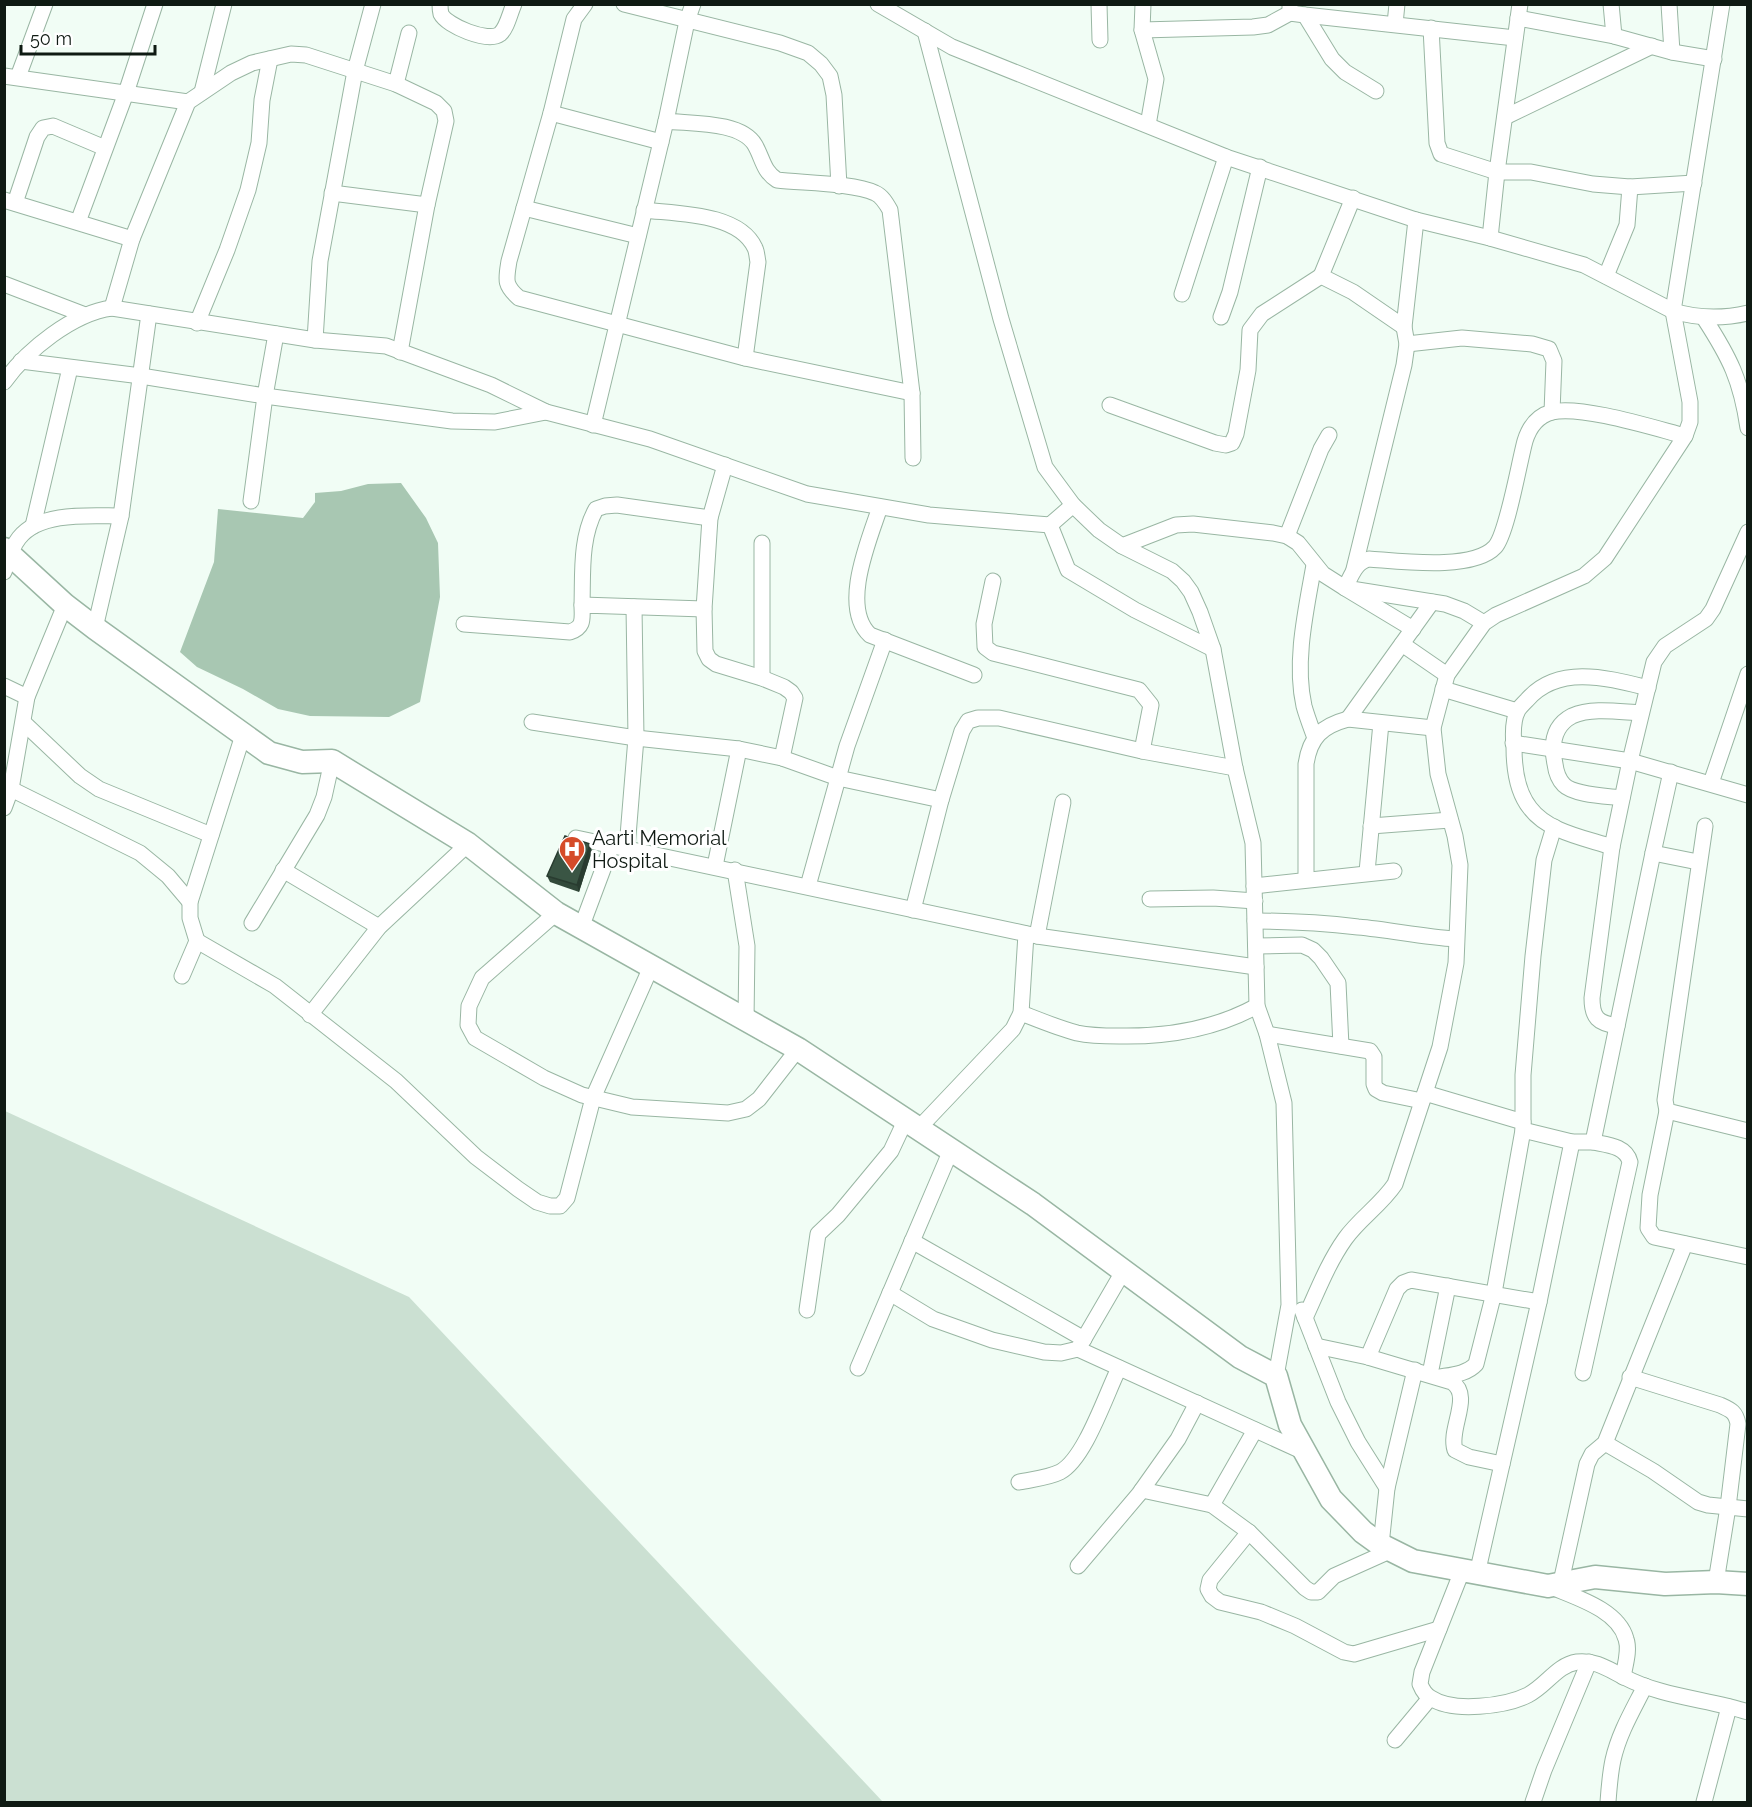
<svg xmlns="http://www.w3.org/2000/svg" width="1752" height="1807" font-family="Raleway,sans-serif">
	<rect width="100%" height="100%" fill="#f1fdf5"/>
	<path fill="#cbe0d2" d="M 5,1111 L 409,1297 L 883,1802 L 5,1802 Z"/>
	<path fill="#a8c7b2" d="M 401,483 L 426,518 L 438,543 L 440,597 L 420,702 L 389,717 L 310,716 L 278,709 L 243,689 L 197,667 L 180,652 L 214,562 L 218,509 L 303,518 L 315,502 L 315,493 L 341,491 L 368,484 Z"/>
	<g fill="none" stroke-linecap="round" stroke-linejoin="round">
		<g stroke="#99b6a3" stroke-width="17">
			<g id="street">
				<path d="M 440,4 C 440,8 440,10 441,14 C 447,26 488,43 500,34 C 507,28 510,13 514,4"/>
				<path d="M 585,4 L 574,19 L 551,113 L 509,261 C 506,280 504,285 519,298 L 745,358 L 912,393"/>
				<path d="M 624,4 L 780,43 L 808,53 L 821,64 L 830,76 L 834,95 L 839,186"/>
				<path d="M 878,4 L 952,47 L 1226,157 L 1416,220 L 1490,238 L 1584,265 L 1673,311 C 1699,319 1722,319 1748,313"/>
				<path d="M 1099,4 L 1100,40"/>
				<path d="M 1143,4 L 1142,30 L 1156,79 L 1148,125"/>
				<path d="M 1290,4 L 1290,13 L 1305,15 L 1515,38"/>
				<path d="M 1611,4 L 1614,36"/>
				<path d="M 1669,4 L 1672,52"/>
				<path d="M 1305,15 L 1332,59 L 1345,72 L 1376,91"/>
				<path d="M 1518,18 L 1614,36 L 1672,52 L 1714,59"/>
				<path d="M 1395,24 L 1397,4"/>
				<path d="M 1431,28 L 1437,143 L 1441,154 L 1497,172 L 1531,172 L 1593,184 L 1630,187 L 1694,183"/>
				<path d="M 1142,30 L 1253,27 L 1268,25 L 1290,13"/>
				<path d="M 925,31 L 1001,319 L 1045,467 L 1073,505 L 1099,530 L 1122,546 L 1172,571 L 1183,581 L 1191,592 L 1200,612 L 1213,649 L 1235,768 L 1253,843 L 1257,1006 L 1267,1034 L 1284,1103 L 1289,1305 L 1276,1376"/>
				<path d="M 4,76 L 188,102"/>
				<path d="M 18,77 L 45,4"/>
				<path d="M 396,84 L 409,33"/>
				<path d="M 202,92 L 224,4"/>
				<path d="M 551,113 L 661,142"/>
				<path d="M 1505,117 L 1652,46"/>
				<path d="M 666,121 C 691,124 741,121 755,145 C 763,159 763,171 777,180 C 802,183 854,183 875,193 C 882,196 886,203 890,210 L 912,393 L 913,458"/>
				<path d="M 332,193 L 427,205"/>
				<path d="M 1353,198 L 1321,276 L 1353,292 L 1404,327"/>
				<path d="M 4,200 L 132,239"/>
				<path d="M 15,203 L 37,137 L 43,128 L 53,126 L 105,148"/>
				<path d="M 524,208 L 638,236"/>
				<path d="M 644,210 C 678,214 739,213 755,248 C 757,252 757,258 758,262 L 745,358"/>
				<path d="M 78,222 L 126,93 L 155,4"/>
				<path d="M 1490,238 L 1497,172 L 1520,4"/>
				<path d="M 1606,276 L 1627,225 L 1630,187"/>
				<path d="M 4,284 L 85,315"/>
				<path d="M 1182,294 L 1226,157"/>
				<path d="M 112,308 L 132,239 L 188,102 L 231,73 L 252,63 L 291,54 L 306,55 L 396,84 L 436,103 L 444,111 L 446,121 L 427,205 L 400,352"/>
				<path d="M 1221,317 L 1230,292 L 1260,167"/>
				<path d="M 1704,318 C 1730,358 1741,380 1748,428"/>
				<path d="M 197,323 L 227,250 L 248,190 L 259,143 L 262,100 L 270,59"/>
				<path d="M 315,340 L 320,261 L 355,71 L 373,4"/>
				<path d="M 1407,344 L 1462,338 L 1532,344 L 1549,349 L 1554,361 L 1552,412"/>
				<path d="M 21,361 L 141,376 L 265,396 L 452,421 L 495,422 L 546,412"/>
				<path d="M 4,382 C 27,350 73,313 112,308 L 315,340 L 386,346 L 491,385 L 546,412 L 650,439 L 807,494 L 929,515 L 1050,525 L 1073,505"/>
				<path d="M 1110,405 L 1215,443 L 1226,445 L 1232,443 L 1236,434 L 1248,370 L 1250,330 L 1262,314 L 1321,276"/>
				<path d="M 593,425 L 666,121 L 687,21 L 693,4"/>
				<path d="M 725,465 L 710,518 L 704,609 L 705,651 L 709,659 L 716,664 L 762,678 L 784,687 L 791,692 L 795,698 L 782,758"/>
				<path d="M 251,501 L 265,396 L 276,334"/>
				<path d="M 880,507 C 869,540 840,607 870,635 L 974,675"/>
				<path d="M 1050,525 L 1068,570 L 1135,610 L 1213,649"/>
				<path d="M 33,526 L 70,368"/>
				<path d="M 1287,536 L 1321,449 L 1329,435"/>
				<path d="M 762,543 L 762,678"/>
				<path d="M 1122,546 L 1176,525 L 1193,524 L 1273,533 L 1287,536 L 1298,543 L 1323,574 L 1345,588 L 1445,604 L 1464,611 L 1484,623"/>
				<path d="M 1314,565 C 1306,610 1294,662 1304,706 C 1307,717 1311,727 1315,738"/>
				<path d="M 1354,569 L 1404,365 L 1407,344 L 1404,327 L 1416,220"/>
				<path d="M 4,572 C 8,560 11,548 19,538 C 40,511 91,516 121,516"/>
				<path d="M 993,581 L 984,624 L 985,647 L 993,653 L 1139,690 L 1151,705 L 1142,751"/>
				<path d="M 582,605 C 583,573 580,538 596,509 L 605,506 L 617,505 L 710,518"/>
				<path d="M 464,624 L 570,632 C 585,627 582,618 582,605 L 704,609"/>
				<path d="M 95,628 L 121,516 L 149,314"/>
				<path d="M 1413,629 L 1345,588 C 1351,577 1355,562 1369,559 C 1399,561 1473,571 1495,547 C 1507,534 1519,463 1525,441 C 1529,428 1537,416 1552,412 C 1581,405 1654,428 1685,436"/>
				<path d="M 1402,644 L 1447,675"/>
				<path d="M 4,686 L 27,697"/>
				<path d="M 1443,689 L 1517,711"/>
				<path d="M 1348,719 L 1432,602"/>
				<path d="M 532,722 L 636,738 L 739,749 L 782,758 L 838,778 L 941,800"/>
				<path d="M 24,723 L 80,776 L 99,789 L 211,835"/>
				<path d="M 1513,743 L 1630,761 L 1748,795"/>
				<path d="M 1711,783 L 1748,674"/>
				<path d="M 11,789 L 140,853 L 168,876 L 190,902"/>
				<path d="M 1622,798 C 1607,796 1574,795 1564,785 C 1558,779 1556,772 1555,764 C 1551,745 1553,726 1572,716 C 1592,707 1620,712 1641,713"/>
				<path d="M 4,808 L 11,789 L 27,697 L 65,605"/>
				<path d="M 1371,826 L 1450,820"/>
				<path d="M 1705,826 L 1665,1100 L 1667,1111 L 1748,1131"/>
				<path d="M 576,838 L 1037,936 L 1256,967"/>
				<path d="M 1612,847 C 1585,838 1548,832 1530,808 C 1517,792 1514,767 1514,747 C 1513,736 1513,719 1518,710 C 1520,707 1524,703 1527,700 C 1558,664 1608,678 1648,688"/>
				<path d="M 627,848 L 636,738 L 634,607"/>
				<path d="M 1653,853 L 1698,862"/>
				<path d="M 715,866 L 739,749"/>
				<path d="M 283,870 L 379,927"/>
				<path d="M 735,870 L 747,946 L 746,1020"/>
				<path d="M 1367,872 L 1381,723"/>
				<path d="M 1306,879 L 1306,764 C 1310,737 1322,726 1348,719 L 1433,728"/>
				<path d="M 808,886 L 847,746 L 885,640"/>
				<path d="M 1254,886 L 1394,871"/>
				<path d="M 1150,899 L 1213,898 L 1255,901"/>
				<path d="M 913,910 L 941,800 L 962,731 L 968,721 L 978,718 L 999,718 L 1142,751 L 1235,768"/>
				<path d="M 556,913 L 482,978 L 469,1006 L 468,1025 L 475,1038 L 544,1078 L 582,1095 L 632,1107 L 728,1113 L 746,1109 L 759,1099 L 798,1049"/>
				<path d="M 1255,921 C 1290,921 1324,923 1358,927 C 1391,930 1423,937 1456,939"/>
				<path d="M 252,923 L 317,815 L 324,797 L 332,761"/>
				<path d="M 581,928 L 612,845"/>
				<path d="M 1037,936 L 1063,802"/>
				<path d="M 197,941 L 275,986 L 396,1081 L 476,1157 L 518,1189 L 537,1202 L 550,1206 L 560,1206 L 567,1198 L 593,1098 L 651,967"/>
				<path d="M 1256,946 L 1302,945 L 1313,950 L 1321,958 L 1338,983 L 1341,1046"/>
				<path d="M 182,976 L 197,941 L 190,918 L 190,902 L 243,735"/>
				<path d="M 1021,1013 C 1039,1020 1058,1028 1077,1033 C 1091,1036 1105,1036 1119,1036 C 1166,1037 1215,1029 1257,1006"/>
				<path d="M 310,1015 L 379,927 L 468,844"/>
				<path d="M 1617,1026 C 1598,1023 1592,1018 1592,998 L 1612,847 L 1630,761 L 1654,662 L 1665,646 L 1706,619 L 1713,609 L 1748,532"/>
				<path d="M 1267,1034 L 1370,1051 L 1374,1057 L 1374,1084 L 1376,1089 L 1383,1093 L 1422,1101"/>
				<path d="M 1425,1093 L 1523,1122"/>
				<path d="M 1667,1111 L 1650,1195 L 1648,1228 L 1654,1237 L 1748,1257"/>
				<path d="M 919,1128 L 1013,1029 L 1021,1013 L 1026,934"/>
				<path d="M 1523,1130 L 1572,1142 L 1593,1142 L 1653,853 L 1671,772"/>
				<path d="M 912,1241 L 1084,1339"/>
				<path d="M 1124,1270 L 1078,1349 L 1306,1453"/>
				<path d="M 890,1293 L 933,1319 L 992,1340 L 1044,1352 L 1061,1353 L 1078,1349"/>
				<path d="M 807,1310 L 818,1234 L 838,1215 L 891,1151 L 906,1119"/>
				<path d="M 1302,1310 L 1338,1402 L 1358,1442 L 1387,1488"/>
				<path d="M 1305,1318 C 1317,1292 1328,1263 1345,1239 C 1359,1219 1381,1205 1395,1184 L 1440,1047 L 1456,963 L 1460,865 L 1455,836 L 1438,774 L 1433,728 L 1447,675 L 1484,623 L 1496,615 L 1584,576 L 1605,558 L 1685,436 L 1690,422 L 1690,402 L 1673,311 L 1722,4"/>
				<path d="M 1316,1346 L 1368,1357 L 1452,1382 C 1473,1396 1448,1429 1455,1450 L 1469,1457 L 1502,1464"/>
				<path d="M 1368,1357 L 1397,1289 L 1403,1283 L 1411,1280 L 1539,1302"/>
				<path d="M 858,1368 L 951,1150"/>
				<path d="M 1583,1373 L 1630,1162 C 1626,1146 1608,1145 1593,1142"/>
				<path d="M 1430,1374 L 1448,1286"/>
				<path d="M 1440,1377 C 1452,1375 1467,1374 1476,1364 L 1494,1293 L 1523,1130 L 1523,1075 L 1533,956 L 1544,860 L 1554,827"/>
				<path d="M 1630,1377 L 1720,1405 C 1731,1410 1736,1412 1738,1424 L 1728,1507 L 1716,1582"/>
				<path d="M 1605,1443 L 1653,1471 L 1698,1502 L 1708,1505 L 1748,1509"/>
				<path d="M 1019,1482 C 1033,1479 1048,1478 1060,1472 C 1085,1459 1106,1394 1119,1368"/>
				<path d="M 1142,1490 L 1212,1505 L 1249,1532 L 1305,1588 L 1311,1592 L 1318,1592 L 1334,1576 L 1392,1550"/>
				<path d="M 1212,1505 L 1255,1430"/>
				<path d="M 1249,1532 L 1210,1580 L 1208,1589 L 1212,1596 L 1220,1602 L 1261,1612 L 1295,1626 L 1344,1652 L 1354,1654 L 1439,1629"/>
				<path d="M 1381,1545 L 1387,1488 L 1415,1370"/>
				<path d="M 1078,1566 L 1139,1494 L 1178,1439 L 1197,1403"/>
				<path d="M 1462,1571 L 1422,1672 L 1420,1684 C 1422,1689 1425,1695 1431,1698 C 1453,1713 1506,1706 1528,1695 C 1546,1686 1557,1665 1577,1662 C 1596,1660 1608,1669 1624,1677 C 1662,1697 1707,1699 1748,1712"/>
				<path d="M 1477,1574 L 1539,1302 L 1572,1142"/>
				<path d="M 1561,1582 L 1587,1464 L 1592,1454 L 1605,1443 L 1685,1244"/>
				<path d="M 1549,1586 C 1574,1597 1618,1609 1626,1639 C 1630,1650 1625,1665 1623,1677"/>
				<path d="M 1395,1740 L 1430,1698"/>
				<path d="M 1533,1802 L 1544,1770 L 1589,1662"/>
				<path d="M 1608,1802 C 1609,1788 1610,1774 1613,1760 C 1619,1733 1633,1710 1645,1686"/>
				<path d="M 1704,1802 L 1729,1707"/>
			</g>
		</g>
		<g stroke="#99b6a3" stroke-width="25">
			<path id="secondary" d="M 4,549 L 65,605 L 95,628 L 269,753 L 302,762 L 332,761 L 468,844 L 556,913 L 798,1049 L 951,1150 L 1033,1204 L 1240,1357 L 1276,1376 L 1290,1425 L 1331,1499 L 1363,1532 L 1381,1545 L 1413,1561 L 1548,1586 L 1595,1577 L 1665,1584 L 1716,1582 L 1748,1584"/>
		</g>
		<use href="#street" stroke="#fff" stroke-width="15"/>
		<use href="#secondary" stroke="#fff" stroke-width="22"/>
	</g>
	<path fill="#32493a" d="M 592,851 L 579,892 L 550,882 L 547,876 Z"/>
	<path fill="#293c30" d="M 590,844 L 592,851 L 579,892 L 577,885 Z"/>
	<path fill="#3a5544" stroke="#293c30" stroke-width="1.5" d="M 565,836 L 590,844 L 577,885 L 547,876 Z"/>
	<defs>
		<g id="hospital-pin" transform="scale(1.35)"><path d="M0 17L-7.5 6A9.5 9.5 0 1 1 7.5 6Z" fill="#d54b29" stroke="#fff"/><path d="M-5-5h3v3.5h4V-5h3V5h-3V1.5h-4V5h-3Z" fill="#fff"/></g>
	</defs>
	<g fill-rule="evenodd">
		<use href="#hospital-pin" x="572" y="849"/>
	</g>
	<g text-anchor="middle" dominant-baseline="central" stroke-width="6" stroke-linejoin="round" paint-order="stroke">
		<g font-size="20" fill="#0f1a13" stroke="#fff" text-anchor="start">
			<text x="592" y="838">Aarti Memorial<tspan x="592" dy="23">Hospital</tspan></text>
		</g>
	</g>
	<rect width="1752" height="1807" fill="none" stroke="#0f1a13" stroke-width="12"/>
	<path d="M21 45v9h134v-9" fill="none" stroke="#0f1a13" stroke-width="3"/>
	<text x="30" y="45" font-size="18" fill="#0f1a13" stroke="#ffffff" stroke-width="4.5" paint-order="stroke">50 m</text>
</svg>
